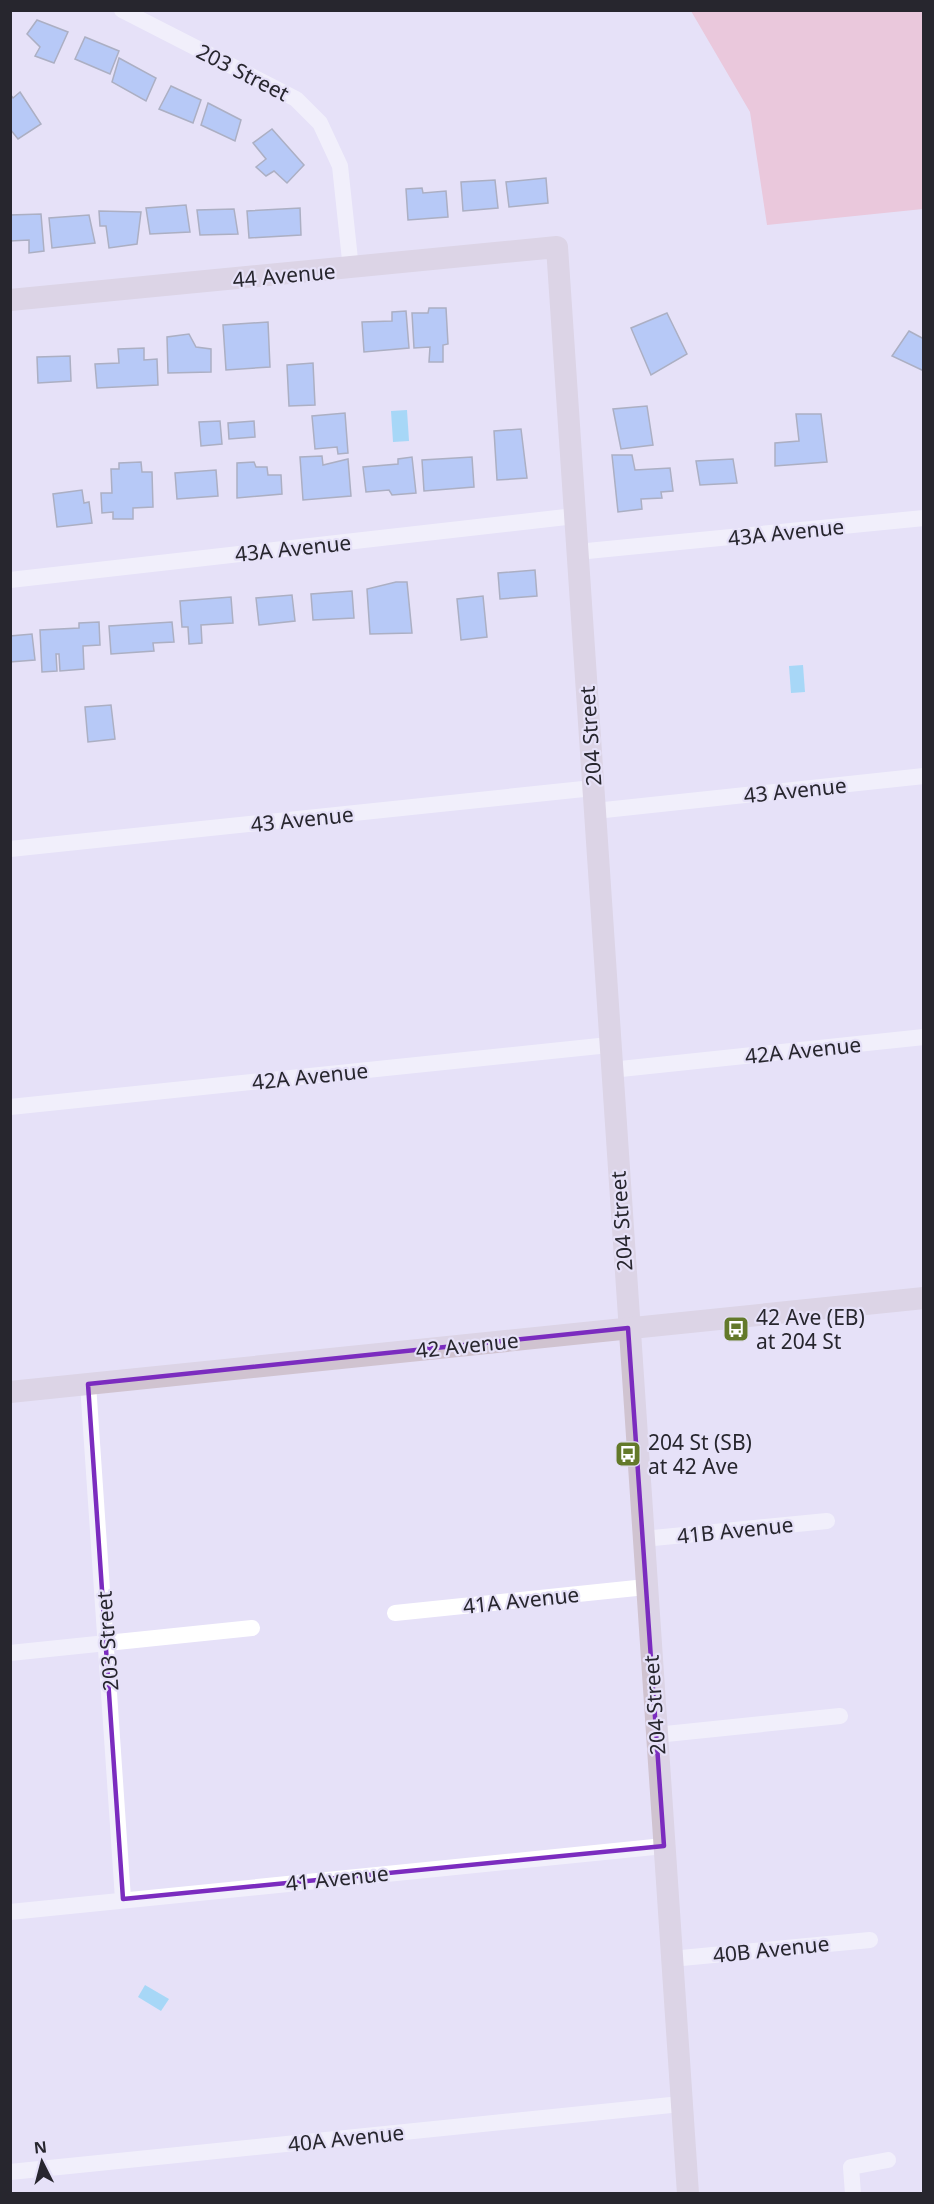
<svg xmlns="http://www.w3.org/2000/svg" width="934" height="2204" font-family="'Noto Sans',sans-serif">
	<rect width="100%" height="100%" fill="#e6e1f8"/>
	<path fill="#efa8ba" d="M 691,11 L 923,11 L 923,209 L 767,225 L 750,112 Z"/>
	<g fill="#5bcbf6">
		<path d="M 407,410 L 409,441 L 393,442 L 391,411 Z"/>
		<path d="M 803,665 L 805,692 L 791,693 L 789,666 Z"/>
		<path d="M 145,1985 L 169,1999 L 161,2011 L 138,1997 Z"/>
	</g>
	<g fill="#7fabf5" stroke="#667183" stroke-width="1.5">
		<path d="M 37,20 L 68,32 L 54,63 L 35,56 L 40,47 L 27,34 Z"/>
		<path d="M 85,37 L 119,51 L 110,74 L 75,59 Z"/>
		<path d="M 119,58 L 156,78 L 146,101 L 112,82 Z"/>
		<path d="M 171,86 L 201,100 L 193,123 L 159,109 Z"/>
		<path d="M 20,92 L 41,124 L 18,139 L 10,129 L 10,94 L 13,98 Z"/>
		<path d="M 208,103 L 241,120 L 235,141 L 201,125 Z"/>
		<path d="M 272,129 L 304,165 L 287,183 L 274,171 L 266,176 L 256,167 L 266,159 L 253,143 Z"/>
		<path d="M 546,178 L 548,203 L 509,207 L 506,182 Z"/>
		<path d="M 495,180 L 498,208 L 463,211 L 461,182 Z"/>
		<path d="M 422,188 L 423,193 L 446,191 L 448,217 L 408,220 L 406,189 Z"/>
		<path d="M 186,205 L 190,232 L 150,234 L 146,208 Z"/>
		<path d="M 300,208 L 301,235 L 249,238 L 247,211 Z"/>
		<path d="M 234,209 L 238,234 L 200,235 L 197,210 Z"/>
		<path d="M 99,211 L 141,212 L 137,244 L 109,248 L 106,226 L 100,226 Z"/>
		<path d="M 41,214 L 44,251 L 29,253 L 29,240 L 10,241 L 10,215 Z"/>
		<path d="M 89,215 L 95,243 L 52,248 L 49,218 Z"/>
		<path d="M 429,308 L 446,308 L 448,344 L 443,345 L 443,362 L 429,362 L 430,347 L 414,348 L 412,313 L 428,313 Z"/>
		<path d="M 406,311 L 409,348 L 364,352 L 362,322 L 392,321 L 392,312 Z"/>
		<path d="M 667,313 L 687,354 L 651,375 L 631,328 Z"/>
		<path d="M 268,322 L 270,367 L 226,370 L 223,325 Z"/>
		<path d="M 909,331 L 924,339 L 924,371 L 892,356 Z"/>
		<path d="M 189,334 L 196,347 L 211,349 L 211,372 L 168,373 L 167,337 Z"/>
		<path d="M 144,348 L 144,360 L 157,359 L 158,385 L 97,388 L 95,364 L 119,363 L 118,349 Z"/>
		<path d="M 70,356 L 71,381 L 38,383 L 37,357 Z"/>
		<path d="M 313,363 L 315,405 L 289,406 L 287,365 Z"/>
		<path d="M 647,406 L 653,445 L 621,449 L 613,409 Z"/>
		<path d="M 345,413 L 348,453 L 338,454 L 337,447 L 315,449 L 312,416 Z"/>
		<path d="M 796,414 L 821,414 L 827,462 L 775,466 L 775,443 L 799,441 Z"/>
		<path d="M 220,421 L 222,444 L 201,446 L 199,422 Z"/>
		<path d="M 254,421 L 255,437 L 229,439 L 228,423 Z"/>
		<path d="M 521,429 L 527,478 L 497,480 L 494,431 Z"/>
		<path d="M 612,455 L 632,455 L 635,470 L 670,468 L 673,491 L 661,492 L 662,498 L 641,499 L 642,509 L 618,512 Z"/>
		<path d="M 322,456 L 323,465 L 348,459 L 351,496 L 303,500 L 300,457 Z"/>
		<path d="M 412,457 L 416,493 L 392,495 L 389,490 L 366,492 L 363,467 L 398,464 L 398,459 Z"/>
		<path d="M 472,457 L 474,487 L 424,491 L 422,460 Z"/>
		<path d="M 733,459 L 737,483 L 700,485 L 696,461 Z"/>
		<path d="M 141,462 L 142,472 L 152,472 L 153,507 L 133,508 L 133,519 L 113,519 L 113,512 L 102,513 L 101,493 L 112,493 L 111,469 L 119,469 L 119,463 Z"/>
		<path d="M 254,462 L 256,467 L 267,467 L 268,475 L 281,475 L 282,494 L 237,498 L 237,463 Z"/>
		<path d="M 216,470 L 218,496 L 177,499 L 175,473 Z"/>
		<path d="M 82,490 L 84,503 L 89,502 L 92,523 L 57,527 L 53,494 Z"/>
		<path d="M 535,570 L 537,596 L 500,599 L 498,573 Z"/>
		<path d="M 396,582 L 407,582 L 412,633 L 370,634 L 367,589 Z"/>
		<path d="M 352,591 L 354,618 L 313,620 L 311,594 Z"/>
		<path d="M 292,595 L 295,621 L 259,625 L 256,598 Z"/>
		<path d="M 483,596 L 487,637 L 461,640 L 457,599 Z"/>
		<path d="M 231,597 L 233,623 L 201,625 L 202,643 L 189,644 L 188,627 L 182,627 L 180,601 Z"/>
		<path d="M 99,622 L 100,645 L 83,646 L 84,669 L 60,671 L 59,654 L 56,654 L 57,671 L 42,672 L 40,630 L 79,628 L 79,623 Z"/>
		<path d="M 172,622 L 174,642 L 153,643 L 154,651 L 111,654 L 109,626 Z"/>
		<path d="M 32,634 L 35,660 L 10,662 L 10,636 Z"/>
		<path d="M 111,705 L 115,739 L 88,742 L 85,707 Z"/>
	</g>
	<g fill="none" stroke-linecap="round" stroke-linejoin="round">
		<g stroke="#fff" stroke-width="16">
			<path d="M 122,10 L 296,99 L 320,123 L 340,166 L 351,269"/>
			<path d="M 577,552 L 924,518"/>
			<path d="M 10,580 L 575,516"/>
			<path d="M 595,811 L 924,776"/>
			<path d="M 10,849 L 593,788"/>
			<path d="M 611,1070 L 924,1037"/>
			<path d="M 10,1107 L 609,1045"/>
			<path d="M 88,1384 L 123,1899"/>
			<path d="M 643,1539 L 827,1521"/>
			<path d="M 395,1613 L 646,1587"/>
			<path d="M 10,1653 L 252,1628"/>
			<path d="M 656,1735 L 840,1716"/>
			<path d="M 10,1912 L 664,1846"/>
			<path d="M 671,1959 L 870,1940"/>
			<path d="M 10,2172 L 681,2104"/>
			<path d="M 853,2194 L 851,2167 L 888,2160"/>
		</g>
		<g stroke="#d0c3d0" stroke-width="22">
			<path d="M 10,300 L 557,247 L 688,2194"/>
			<path d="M 10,1392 L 924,1298"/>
		</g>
	</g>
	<path d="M0 0H934V2204H0ZM 628,1328 L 664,1846 L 123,1899 L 88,1384 Z" fill="#e6e1f8" fill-opacity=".55" fill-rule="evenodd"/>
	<path fill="none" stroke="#7b2cbf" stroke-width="4.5" stroke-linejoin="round" d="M 628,1328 L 664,1846 L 123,1899 L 88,1384 Z"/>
	<defs>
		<g id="bus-square" transform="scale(1.35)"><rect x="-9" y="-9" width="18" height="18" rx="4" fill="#63792a" stroke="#e6e1f8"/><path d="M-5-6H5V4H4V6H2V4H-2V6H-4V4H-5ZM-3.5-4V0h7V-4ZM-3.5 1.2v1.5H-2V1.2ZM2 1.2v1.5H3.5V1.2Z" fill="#fff"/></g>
	</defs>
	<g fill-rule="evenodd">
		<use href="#bus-square" x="736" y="1329"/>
		<use href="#bus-square" x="628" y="1454"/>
	</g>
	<g text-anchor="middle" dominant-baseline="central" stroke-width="4.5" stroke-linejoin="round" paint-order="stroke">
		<g font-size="21" fill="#27262e" stroke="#e6e1f8">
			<text transform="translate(243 72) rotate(27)">203 Street</text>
			<text transform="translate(284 275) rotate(-5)">44 Avenue</text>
			<text transform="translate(786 532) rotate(-6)">43A Avenue</text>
			<text transform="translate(293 548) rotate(-6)">43A Avenue</text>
			<text transform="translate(590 736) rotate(-94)">204 Street</text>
			<text transform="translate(795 790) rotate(-6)">43 Avenue</text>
			<text transform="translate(302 819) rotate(-6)">43 Avenue</text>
			<text transform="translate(803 1050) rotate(-6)">42A Avenue</text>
			<text transform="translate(310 1076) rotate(-6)">42A Avenue</text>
			<text transform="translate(621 1221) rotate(-94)">204 Street</text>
			<text transform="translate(467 1345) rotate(-6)">42 Avenue</text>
			<text transform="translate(735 1530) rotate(-6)">41B Avenue</text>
			<text transform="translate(521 1600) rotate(-6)">41A Avenue</text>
			<text transform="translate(107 1641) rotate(-94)">203 Street</text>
			<text transform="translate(654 1705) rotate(-94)">204 Street</text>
			<text transform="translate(337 1878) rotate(-6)">41 Avenue</text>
			<text transform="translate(771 1949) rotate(-6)">40B Avenue</text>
			<text transform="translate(346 2138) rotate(-6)">40A Avenue</text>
		</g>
		<g font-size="21" fill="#27262e" stroke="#e6e1f8" text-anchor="start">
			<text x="756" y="1317">42 Ave (EB)<tspan x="756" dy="24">at 204 St</tspan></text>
			<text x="648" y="1442">204 St (SB)<tspan x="648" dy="24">at 42 Ave</tspan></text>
		</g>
	</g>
	<rect width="934" height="2204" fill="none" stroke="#27262e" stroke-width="24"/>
	<g transform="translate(42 2162) rotate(354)" stroke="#e6e1f8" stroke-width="4.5" paint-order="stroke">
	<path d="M0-4.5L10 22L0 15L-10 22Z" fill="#27262e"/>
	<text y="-9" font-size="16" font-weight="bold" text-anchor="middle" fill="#27262e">N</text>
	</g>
</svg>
